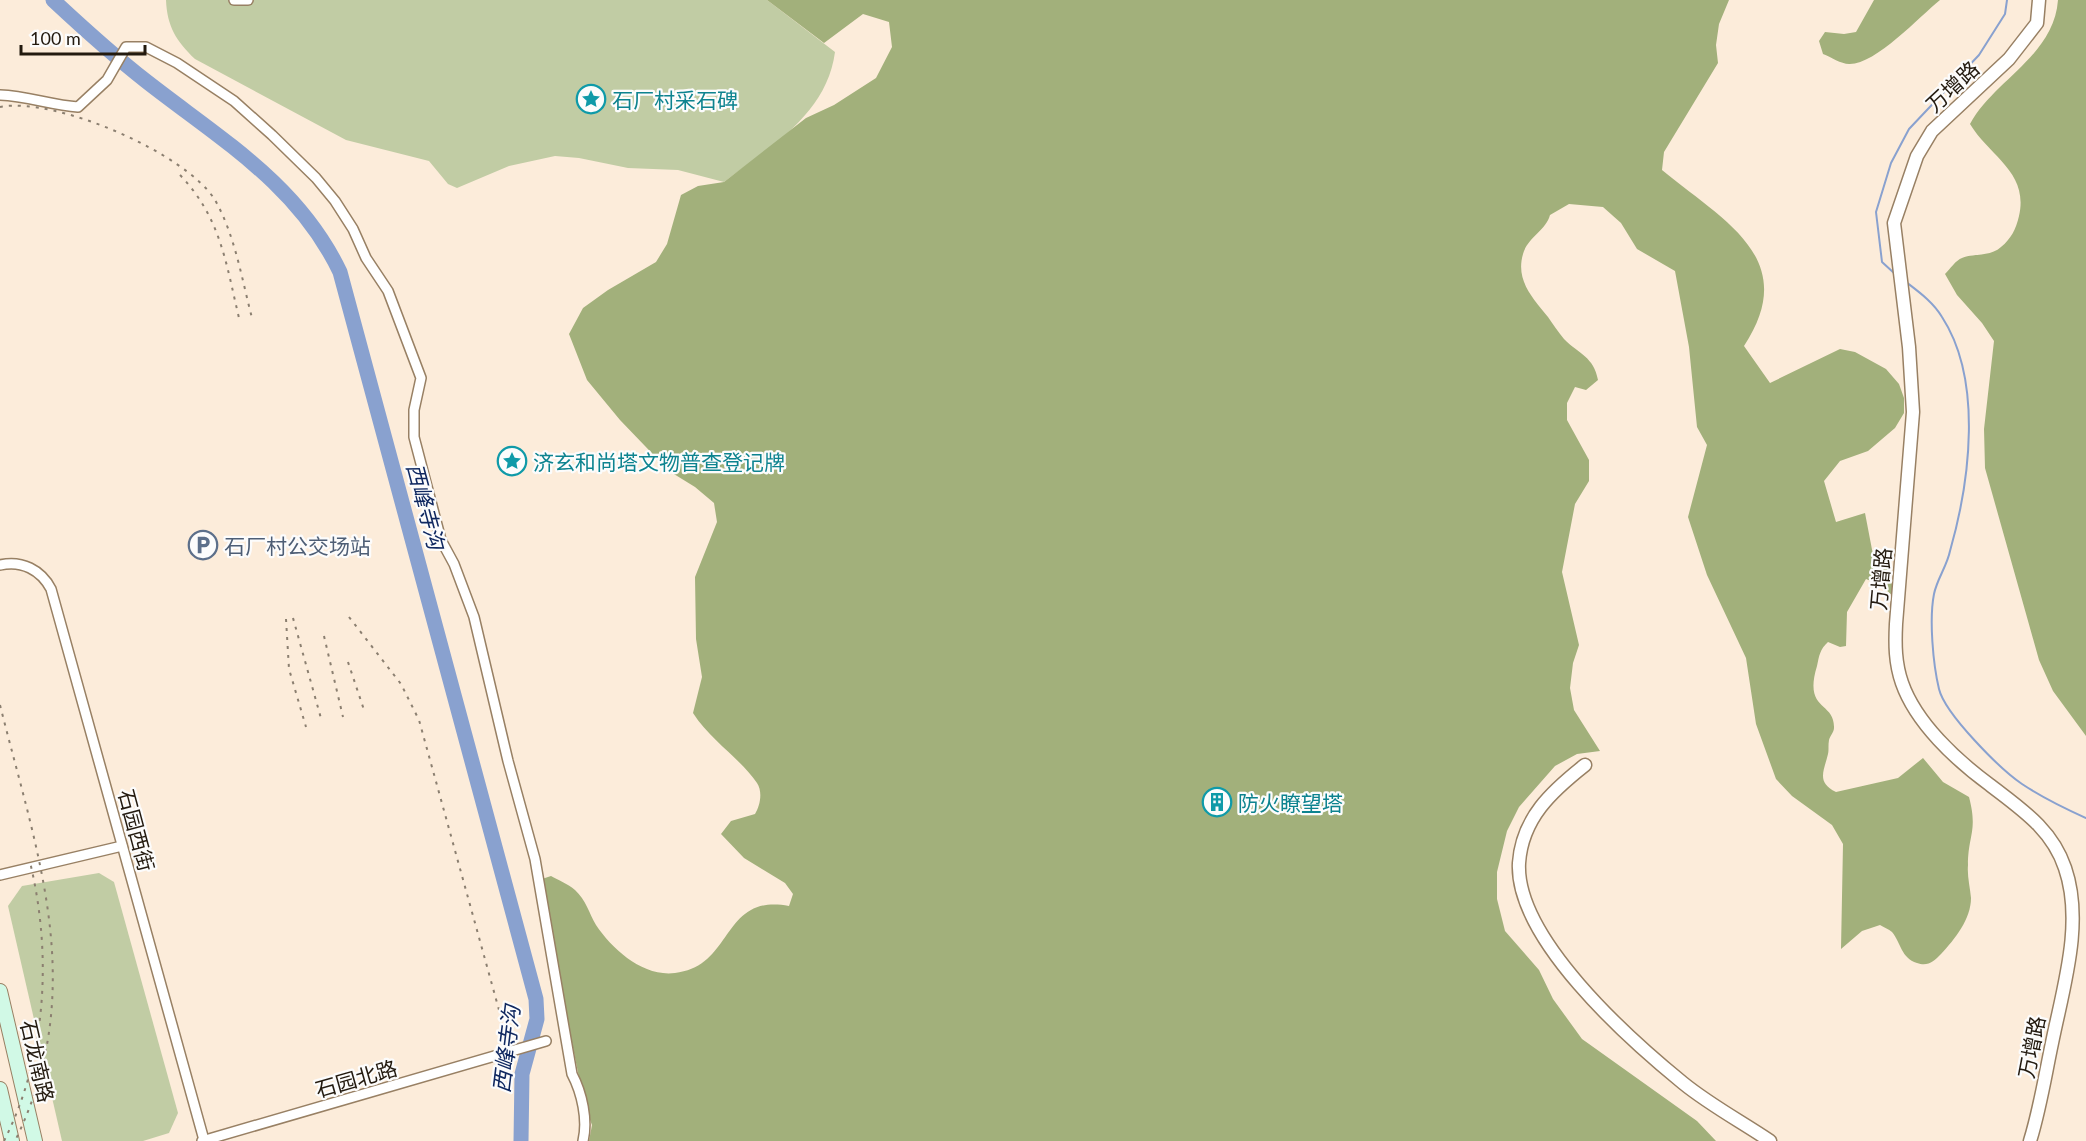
<svg xmlns="http://www.w3.org/2000/svg" width="2086" height="1141" font-family="Lato,'Noto Sans SC',sans-serif">
	<rect width="100%" height="100%" fill="#fcecda"/>
	<g fill="#c1cca4">
		<path d="M 166,0 L 767,0 L 835,52 C 827,114 770,147 724,182 L 678,170 L 628,168 L 579,158 L 555,156 L 509,166 L 457,188 L 448,184 L 429,161 L 346,140 L 195,59 C 176,41 167,26 166,0 Z"/>
		<path d="M 99,873 L 114,882 L 178,1113 L 169,1133 L 143,1141 L 62,1141 L 8,906 L 22,886 Z"/>
	</g>
	<g fill="#a2b07b">
		<path d="M 767,0 L 1729,0 L 1719,24 L 1716,45 L 1718,63 L 1664,152 L 1662,170 C 1722,220 1802,258 1744,346 L 1770,383 L 1840,349 L 1855,352 L 1886,369 L 1899,384 L 1904,398 L 1904,413 L 1895,428 L 1868,451 L 1840,461 L 1824,481 L 1836,522 L 1865,513 L 1874,560 L 1887,562 L 1895,598 L 1881,585 L 1866,579 L 1847,612 L 1846,646 L 1840,647 L 1828,642 C 1820,649 1819,656 1817,666 C 1803,712 1835,701 1834,728 C 1834,732 1830,736 1829,740 C 1828,745 1829,750 1828,754 C 1824,771 1816,782 1836,792 L 1898,778 L 1923,758 L 1943,782 L 1969,797 C 1978,831 1968,835 1968,865 C 1967,876 1970,887 1971,898 C 1971,919 1955,939 1941,954 C 1934,961 1928,967 1917,963 C 1901,958 1901,943 1892,932 C 1889,929 1883,927 1880,925 L 1862,931 L 1841,949 L 1843,844 L 1832,825 L 1792,796 L 1776,779 L 1756,724 L 1746,658 L 1707,575 L 1688,517 L 1707,445 L 1697,427 L 1689,347 L 1675,271 L 1637,249 L 1621,223 L 1603,207 L 1569,204 L 1550,215 C 1546,230 1530,236 1524,251 C 1514,279 1532,297 1548,317 C 1553,324 1558,332 1564,339 C 1579,354 1594,357 1598,380 L 1586,390 L 1575,387 L 1567,403 L 1567,420 L 1589,460 L 1589,481 L 1575,504 L 1562,572 L 1579,645 L 1573,663 L 1570,688 L 1574,710 L 1600,751 L 1577,754 L 1555,766 L 1519,807 L 1507,831 L 1497,872 L 1497,899 L 1505,931 L 1539,970 L 1553,999 L 1582,1039 L 1697,1121 L 1716,1141 L 589,1141 L 592,1125 L 585,1107 L 539,880 L 551,876 C 558,880 568,884 575,890 C 586,900 589,913 596,925 C 613,950 643,977 675,973 C 734,967 721,893 789,906 L 793,894 L 785,883 L 744,858 L 721,834 L 731,821 L 755,814 C 760,806 763,792 757,783 C 740,758 711,741 693,713 L 702,677 L 696,639 L 695,577 L 717,522 L 714,503 L 695,487 L 669,471 L 620,420 L 587,380 L 569,334 L 583,308 L 608,290 L 656,262 L 667,244 L 681,195 L 698,186 L 724,182 L 806,118 L 834,105 L 876,78 L 892,47 L 889,22 L 863,14 L 824,43 Z"/>
		<path d="M 1874,0 L 1940,0 C 1919,17 1875,65 1849,64 C 1841,64 1831,57 1823,54 L 1819,41 L 1825,32 L 1844,34 L 1856,32 Z"/>
		<path d="M 2058,0 L 2086,0 L 2086,736 L 2053,691 L 2039,660 L 1985,468 L 1984,429 L 1994,341 L 1982,323 L 1957,295 L 1945,274 C 1950,269 1956,260 1962,258 C 1974,253 1990,257 2001,247 C 2011,239 2016,229 2019,216 C 2029,172 1990,157 1970,124 C 1994,80 2054,56 2058,0 Z"/>
	</g>
	<g fill="none" stroke-linecap="round" stroke-linejoin="round">
		<g stroke="#89a1cf" stroke-width="2">
			<path d="M 1894,273 L 1882,262 L 1876,212 L 1891,163 L 1909,129 L 1979,55 L 2005,14 L 2007,0"/>
			<path d="M 1906,282 C 1919,292 1933,302 1942,317 C 1983,380 1970,481 1950,551 C 1947,566 1937,579 1934,594 C 1929,619 1933,664 1939,689 C 1945,714 2000,769 2022,784 C 2040,796 2066,809 2086,818"/>
		</g>
		<path stroke="#89a1cf" stroke-width="15" d="M 53,0 C 83,28 114,56 146,81 C 220,139 298,184 340,272 L 536,999 L 537,1019 L 522,1074 L 521,1141"/>
		<g stroke="#988064" stroke-width="12">
			<g id="minor">
				<path d="M 234,0 L 248,0"/>
				<path d="M 0,95 C 27,96 51,105 78,107 L 107,80 L 126,47 L 146,47 L 177,63 L 234,101 L 272,135 L 316,178 L 335,201 L 353,229 L 366,258 L 388,291 L 421,378 L 414,410 L 414,437 L 441,540 L 454,564 L 474,617 L 508,761 L 535,859 L 572,1074 C 582,1093 588,1120 583,1141"/>
				<path d="M 0,565 C 22,560 41,570 51,589 L 204,1140"/>
				<path d="M 0,875 L 122,846"/>
				<path d="M 202,1141 L 546,1041"/>
			</g>
		</g>
		<g stroke="#988064" stroke-width="15">
			<g id="tertiary">
				<path d="M 1585,765 C 1552,791 1522,818 1519,863 C 1515,938 1629,1039 1683,1083 C 1710,1105 1742,1122 1770,1141"/>
				<path d="M 2030,1141 C 2040,1109 2045,1076 2052,1043 C 2063,988 2084,923 2065,868 C 2052,829 2021,809 1990,785 C 1956,760 1916,723 1902,683 C 1895,663 1895,644 1896,624 L 1913,412 L 1909,347 L 1894,223 L 1917,156 L 1932,131 L 2009,59 L 2037,23 L 2039,0"/>
			</g>
		</g>
		<g stroke="#988064" stroke-width="16">
			<g id="secondary">
				<path d="M 0,991 L 35,1141"/>
				<path d="M 0,1089 L 12,1141"/>
			</g>
		</g>
		<use href="#minor" stroke="#fff" stroke-width="9"/>
		<use href="#tertiary" stroke="#fff" stroke-width="12"/>
		<use href="#secondary" stroke="#d1f9e6" stroke-width="14"/>
		<g stroke="#8b7f70" stroke-width="2" stroke-dasharray="3 6" stroke-linecap="butt">
			<path d="M 0,107 C 54,96 186,153 215,200 C 235,235 242,280 252,318"/>
			<path d="M 180,175 C 222,219 226,265 240,322"/>
			<path d="M 349,617 L 401,684 L 419,720 L 499,1010"/>
			<path d="M 293,618 L 322,722"/>
			<path d="M 286,619 L 289,669 L 306,727"/>
			<path d="M 324,636 L 343,717"/>
			<path d="M 348,662 L 364,710"/>
			<path d="M 0,705 C 38,857 89,990 15,1141"/>
			<path d="M 4,1141 C 47,1056 52,954 30,862"/>
		</g>
	</g>
	<defs>
		<g id="sight-ring" transform="scale(1.5)"><circle r="9.5" fill="#fcfcfc" stroke="#0f9aa8" stroke-width="1.5"/><path d="M0-6L1.8-2.2L6-1.7L2.9 1.2L3.7 5.4L0 3.3L-3.7 5.4L-2.9 1.2L-6-1.7L-1.8-2.2Z" fill="#0f9aa8"/></g>
		<g id="parking-ring" transform="scale(1.5)"><circle r="9.5" fill="#fcfcfc" stroke="#5c6f8a" stroke-width="1.5"/><path d="M-3.5-5.5H1a3.5 3.5 0 0 1 0 7H-1V5.5H-3.5ZM-1-3.4V-.6H.8a1.4 1.4 0 0 0 0-2.8Z" fill="#5c6f8a"/></g>
		<g id="building-ring" transform="scale(1.5)"><circle r="9.5" fill="#fcfcfc" stroke="#0f9aa8" stroke-width="1.5"/><path d="M-4-6H4V6H1V3H-1V6H-4ZM-2.5-4.3h1.7v1.8h-1.7ZM.8-4.3h1.7v1.8H.8ZM-2.5-1h1.7V.8h-1.7ZM.8-1h1.7V.8H.8Z" fill="#0f9aa8"/></g>
	</defs>
	<g fill-rule="evenodd">
		<use href="#sight-ring" x="591" y="99"/>
		<use href="#sight-ring" x="512" y="461"/>
		<use href="#parking-ring" x="203" y="545"/>
		<use href="#building-ring" x="1217" y="802"/>
	</g>
	<g text-anchor="middle" dominant-baseline="central" stroke-width="4.5" stroke-linejoin="round" paint-order="stroke">
		<g font-size="21" fill="#231a0f" stroke="#fcfcfc">
			<text transform="translate(1952 86) rotate(-43)">万增路</text>
			<text transform="translate(1880 579) rotate(-85)">万增路</text>
			<text transform="translate(137 830) rotate(75)">石园西街</text>
			<text transform="translate(2031 1047) rotate(-79)">万增路</text>
			<text transform="translate(38 1061) rotate(77)">石龙南路</text>
			<text transform="translate(356 1078) rotate(-16)">石园北路</text>
		</g>
		<g font-size="21" fill="#0d838f" stroke="#fcfcfc" text-anchor="start">
			<text x="612" y="99">石厂村采石碑</text>
			<text x="533" y="461">济玄和尚塔文物普查登记牌</text>
			<text x="1238" y="802">防火瞭望塔</text>
		</g>
		<g font-size="21" fill="#4e5e75" stroke="#fcfcfc" text-anchor="start">
			<text x="224" y="545">石厂村公交场站</text>
		</g>
		<g font-size="22" font-style="italic" fill="#102860" stroke="#fcfcfc">
			<text transform="translate(426 506) rotate(75)">西峰寺沟</text>
			<text transform="translate(506 1049) rotate(-83)">西峰寺沟</text>
		</g>
	</g>
	<path d="M21 45v9h124v-9" fill="none" stroke="#231a0f" stroke-width="3"/>
	<text x="30" y="45" font-size="18" fill="#231a0f" stroke="#fcfcfc" stroke-width="4.5" paint-order="stroke">100 m</text>
</svg>
